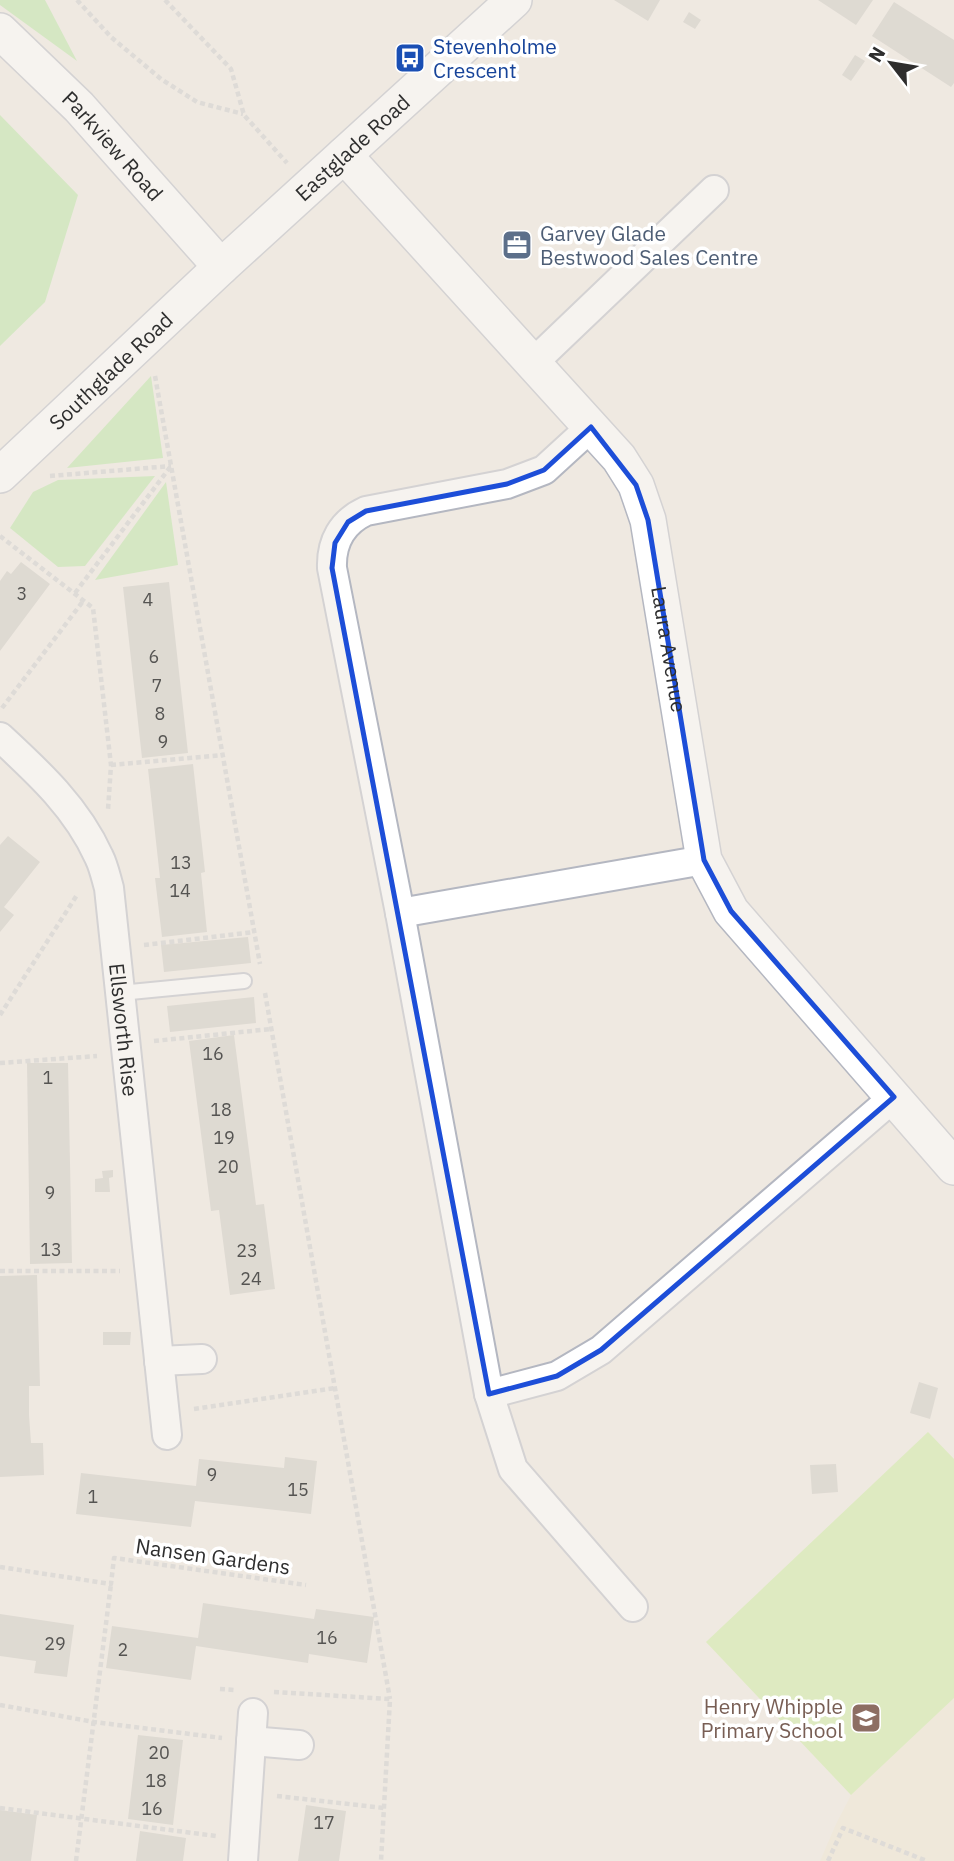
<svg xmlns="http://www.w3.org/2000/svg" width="954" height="1861" font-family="'IBM Plex Sans',sans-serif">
	<rect width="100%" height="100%" fill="#efe9e1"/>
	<path fill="#f0e6d1" d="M 928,1432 L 954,1459 L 954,1861 L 820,1861 L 836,1824 L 851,1795 L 706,1642 Z"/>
	<g fill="#b6e59e">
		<path d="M 0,0 L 45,0 L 77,61 L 0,5 Z"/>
		<path d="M 0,115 L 78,195 L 45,302 L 0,346 Z"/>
		<path d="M 151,376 L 163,458 L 67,468 Z"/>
		<path d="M 155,476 L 85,566 L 58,567 L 10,528 L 33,492 L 58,480 Z"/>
		<path d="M 166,482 L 178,565 L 95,580 Z"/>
	</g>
	<path fill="#c9ec9a" d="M 928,1432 L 954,1459 L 954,1698 L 851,1795 L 706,1642 Z"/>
	<g fill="#cbc7bf">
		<path d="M 614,0 L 660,0 L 648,21 Z"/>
		<path d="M 818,0 L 873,0 L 856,25 Z"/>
		<path d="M 894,2 L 954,40 L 954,83 L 951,87 L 872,36 Z"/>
		<path d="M 689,12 L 701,20 L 695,29 L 683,22 Z"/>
		<path d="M 855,55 L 865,61 L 851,81 L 842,75 Z"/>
		<path d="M 21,562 L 50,584 L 0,651 L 0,581 L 7,571 L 11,574 Z"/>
		<path d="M 169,582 L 188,753 L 142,758 L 123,587 Z"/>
		<path d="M 193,764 L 205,872 L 201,873 L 207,932 L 162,937 L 155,878 L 160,878 L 148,769 Z"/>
		<path d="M 8,836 L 40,862 L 4,907 L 14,915 L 0,932 L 0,845 Z"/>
		<path d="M 248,937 L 251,963 L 164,972 L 161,945 Z"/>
		<path d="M 254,997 L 256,1023 L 170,1032 L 167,1006 Z"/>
		<path d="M 234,1035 L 256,1205 L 264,1204 L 275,1289 L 230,1295 L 219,1210 L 211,1211 L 189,1041 Z"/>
		<path d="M 27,1063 L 68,1063 L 72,1263 L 30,1264 Z"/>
		<path d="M 113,1170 L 113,1177 L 109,1178 L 110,1192 L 95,1192 L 95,1179 L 103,1178 L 102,1171 Z"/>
		<path d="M 37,1275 L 40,1386 L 29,1386 L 29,1415 L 31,1443 L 43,1443 L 44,1475 L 0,1477 L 0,1276 Z"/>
		<path d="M 103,1332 L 131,1332 L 130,1345 L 103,1345 Z"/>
		<path d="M 919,1382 L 938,1388 L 930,1419 L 910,1413 Z"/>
		<path d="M 285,1457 L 317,1461 L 311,1514 L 195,1501 L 191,1527 L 76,1514 L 81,1473 L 196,1486 L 199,1459 L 284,1468 Z"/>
		<path d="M 836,1464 L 838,1492 L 812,1494 L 810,1465 Z"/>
		<path d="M 203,1603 L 314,1619 L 316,1609 L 374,1617 L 367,1663 L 309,1654 L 308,1663 L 196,1646 L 191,1680 L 106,1668 L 112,1626 L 198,1638 Z"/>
		<path d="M 0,1614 L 74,1625 L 67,1677 L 34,1673 L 36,1661 L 0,1656 Z"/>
		<path d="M 138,1735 L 183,1740 L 173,1825 L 128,1819 Z"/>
		<path d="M 306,1805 L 346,1811 L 339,1861 L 298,1861 Z"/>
		<path d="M 0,1810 L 37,1815 L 31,1861 L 0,1861 Z"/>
		<path d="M 140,1831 L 186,1838 L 183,1861 L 136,1861 Z"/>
	</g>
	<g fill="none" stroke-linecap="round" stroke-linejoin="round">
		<g stroke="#b4b7c1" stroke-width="18">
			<path id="service" d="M 120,993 L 244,981"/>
		</g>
		<g stroke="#b4b7c1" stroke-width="32">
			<g id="minor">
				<path d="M 533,363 L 714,190"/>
				<path d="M 591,427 L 544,470 L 507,484 L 366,511 C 342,522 331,542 332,568 L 400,913 L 489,1394 L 513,1469 L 633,1607"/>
				<path id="s1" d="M 0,737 C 39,773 77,808 99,857 C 104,867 106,878 109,888 L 167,1435"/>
				<path d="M 400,913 L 704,860"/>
				<path d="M 159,1361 L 202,1359"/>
				<path d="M 489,1394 L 557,1376 L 601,1350 L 894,1097"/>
				<path d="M 251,1741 L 299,1745"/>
				<path d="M 243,1861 L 253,1713"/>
			</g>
		</g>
		<g stroke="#b4b7c1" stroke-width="38">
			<g id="tertiary">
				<path id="s2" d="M 0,31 L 79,107 L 221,267"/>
				<path id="s3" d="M 344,155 L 619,458 L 636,485 L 648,520 L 704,860 L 731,911 L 954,1167"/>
				<path id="s4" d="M 0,475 L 221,267 L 514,0"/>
			</g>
		</g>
		<g stroke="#c9c9c9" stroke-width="4.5" stroke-dasharray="5 3.5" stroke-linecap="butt">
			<path d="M 77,0 L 111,37 L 161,79 L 197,102 L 243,114"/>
			<path d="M 165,0 L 231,69 L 244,115 L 287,163"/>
			<path d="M 155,376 L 260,964"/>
			<path d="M 50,476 L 171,466"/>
			<path d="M 0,536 L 93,608 L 111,765 L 108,810"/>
			<path d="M 75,593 L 171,466"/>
			<path d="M 2,708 L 84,600"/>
			<path d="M 111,765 L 223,755"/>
			<path d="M 144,945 L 254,932"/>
			<path d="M 265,993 L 390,1699"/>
			<path d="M 0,1015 L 77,895"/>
			<path d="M 154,1041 L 271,1029"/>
			<path d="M 0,1063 L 97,1056"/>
			<path d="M 0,1271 L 120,1271"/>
			<path d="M 194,1409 L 335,1388"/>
			<path d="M 0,1567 L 111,1584 L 114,1558 L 306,1585"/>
			<path d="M 220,1689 L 234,1690"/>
			<path d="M 274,1692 L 390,1699 L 381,1861"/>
			<path d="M 0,1705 L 94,1722 L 222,1738"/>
			<path d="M 277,1796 L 384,1808"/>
			<path d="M 0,1808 L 216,1836"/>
			<path d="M 76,1861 L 111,1584"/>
			<path d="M 828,1861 L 843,1828 L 927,1861"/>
		</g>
		<use href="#service" stroke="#fff" stroke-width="14"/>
		<use href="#minor" stroke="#fff" stroke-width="28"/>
		<use href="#tertiary" stroke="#fff" stroke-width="35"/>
	</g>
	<path d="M0 0H954V1861H0ZM 591,427 L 636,485 L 648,520 L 704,860 L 731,911 L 894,1097 L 601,1350 L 557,1376 L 489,1394 L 332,568 L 335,543 L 348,522 L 366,511 L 507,484 L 544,470 Z" fill="#efe9e1" fill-opacity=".55" fill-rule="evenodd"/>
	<path fill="none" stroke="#1d4ed8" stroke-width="5" stroke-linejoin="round" d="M 591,427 L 636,485 L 648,520 L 704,860 L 731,911 L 894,1097 L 601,1350 L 557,1376 L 489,1394 L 332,568 L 335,543 L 348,522 L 366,511 L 507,484 L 544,470 Z"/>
	<defs>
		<g id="bus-square" transform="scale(1.575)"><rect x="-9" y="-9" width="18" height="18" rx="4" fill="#1a4fb4" stroke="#fff"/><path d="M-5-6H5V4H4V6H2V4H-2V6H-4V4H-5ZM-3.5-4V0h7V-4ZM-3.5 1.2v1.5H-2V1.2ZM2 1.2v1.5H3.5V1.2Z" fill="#fff"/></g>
		<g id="office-square" transform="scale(1.575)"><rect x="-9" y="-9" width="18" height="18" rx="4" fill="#5c6f8a" stroke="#fff"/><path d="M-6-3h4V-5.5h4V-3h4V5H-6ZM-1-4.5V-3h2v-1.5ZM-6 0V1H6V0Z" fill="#fff"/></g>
		<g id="school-square" transform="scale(1.575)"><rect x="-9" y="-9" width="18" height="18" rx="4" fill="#8d6e63" stroke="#fff"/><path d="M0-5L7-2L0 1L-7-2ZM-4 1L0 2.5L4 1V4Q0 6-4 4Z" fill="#fff"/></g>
	</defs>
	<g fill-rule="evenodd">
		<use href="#bus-square" x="410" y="58"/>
		<use href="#office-square" x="517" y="245"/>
		<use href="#school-square" x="866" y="1718"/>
	</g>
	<g text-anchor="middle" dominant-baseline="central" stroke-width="7" stroke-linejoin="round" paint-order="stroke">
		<g font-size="18" fill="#555452">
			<text x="22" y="593">3</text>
			<text x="148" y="599">4</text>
			<text x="154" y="656">6</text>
			<text x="157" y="685">7</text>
			<text x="160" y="713">8</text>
			<text x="163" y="741">9</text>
			<text x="181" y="862">13</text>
			<text x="180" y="890">14</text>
			<text x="213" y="1053">16</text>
			<text x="48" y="1077">1</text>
			<text x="221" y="1109">18</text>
			<text x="224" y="1137">19</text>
			<text x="228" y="1166">20</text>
			<text x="50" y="1192">9</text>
			<text x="51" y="1249">13</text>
			<text x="247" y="1250">23</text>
			<text x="251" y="1278">24</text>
			<text x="212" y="1474">9</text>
			<text x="298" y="1489">15</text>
			<text x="93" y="1496">1</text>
			<text x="327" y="1637">16</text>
			<text x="55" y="1643">29</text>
			<text x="123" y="1649">2</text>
			<text x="159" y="1752">20</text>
			<text x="156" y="1780">18</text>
			<text x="152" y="1808">16</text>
			<text x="324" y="1822">17</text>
		</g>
		<g font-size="21" fill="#164399" stroke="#fff" text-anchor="start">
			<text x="433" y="46">Stevenholme<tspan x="433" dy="24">Crescent</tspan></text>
		</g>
		<g font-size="21" fill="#2e2e2e" stroke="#fff">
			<text stroke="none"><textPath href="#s2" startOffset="161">Parkview Road</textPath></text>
			<text stroke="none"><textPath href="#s4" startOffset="481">Eastglade Road</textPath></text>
			<text stroke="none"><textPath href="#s4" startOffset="152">Southglade Road</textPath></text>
			<text stroke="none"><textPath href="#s3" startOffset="609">Laura Avenue</textPath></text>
			<text stroke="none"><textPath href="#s1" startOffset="332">Ellsworth Rise</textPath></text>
			<text transform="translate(213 1556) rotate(8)">Nansen Gardens</text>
		</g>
		<g font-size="21" fill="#4e5e75" stroke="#fff" text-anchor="start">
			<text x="540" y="233">Garvey Glade<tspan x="540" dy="24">Bestwood Sales Centre</tspan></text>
		</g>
		<g font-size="21" fill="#785e54" stroke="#fff" text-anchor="end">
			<text x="843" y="1706">Henry Whipple<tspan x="843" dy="24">Primary School</tspan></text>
		</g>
	</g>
	<g transform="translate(891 63) rotate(301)" stroke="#ffffff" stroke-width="5" paint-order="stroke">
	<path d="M0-5L12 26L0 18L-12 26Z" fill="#2e2e2e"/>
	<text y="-10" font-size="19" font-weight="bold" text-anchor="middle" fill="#2e2e2e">N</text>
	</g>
</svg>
